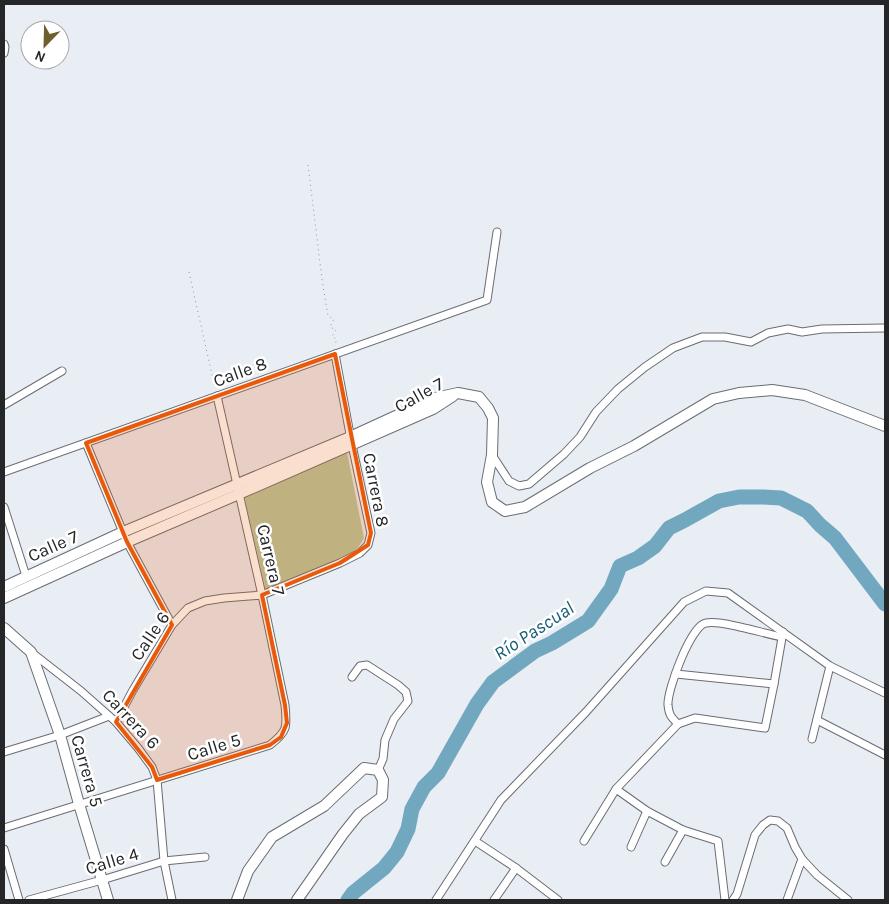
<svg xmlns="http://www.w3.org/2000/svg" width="889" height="904" font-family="Karla,sans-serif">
	<rect width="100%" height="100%" fill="#e9edf4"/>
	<path fill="#b7c99e" d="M 347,452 L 364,538 L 358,548 L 348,556 L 266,591 L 244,496 Z"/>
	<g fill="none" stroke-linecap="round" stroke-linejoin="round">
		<path stroke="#71a8c0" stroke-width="15" d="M 348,900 L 353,893 L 384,868 L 397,852 L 408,829 L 412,809 L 424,787 L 438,773 L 477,704 L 493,682 L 535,651 L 552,643 L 588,621 L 611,589 L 620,566 L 638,558 L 655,546 L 669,528 L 685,520 L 719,501 L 739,497 L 763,497 L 781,498 L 807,511 L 820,525 L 835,538 L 885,604"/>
		<g stroke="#696d73" stroke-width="9">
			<g id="street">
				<path d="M 4,44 L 5,47 L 4,53"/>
				<path d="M 4,405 L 62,371"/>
				<path d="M 86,443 L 127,542 L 172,625"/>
				<path d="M 492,455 L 509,481 L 519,486 L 529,484 L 564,454 L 580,437 L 596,412 L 618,389 L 645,367 L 673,348 L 702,337 L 725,337 L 751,342 L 768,333 L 788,329 L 802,332 L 822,329 L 885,328"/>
				<path d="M 4,472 L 487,300 L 497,232"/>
				<path d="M 4,507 L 26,576"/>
				<path d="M 31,652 L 81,691 L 116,722 L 138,748 L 152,767 L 157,780 L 164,861 L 172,900"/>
				<path d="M 676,674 L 774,684"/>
				<path d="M 352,677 L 360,666 L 367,665 L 398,685 L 406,692 L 408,701 L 394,719 L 385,740 L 383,759 L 378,770"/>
				<path d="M 817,720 L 885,755"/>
				<path d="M 116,722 L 133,690 L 172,625 L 188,608 L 205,601 L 224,598 L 262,595 L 340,563 L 360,553 L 368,545 L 371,533 L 352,445 L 335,354"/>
				<path d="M 678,724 C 671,717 669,715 668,705 C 667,690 691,625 706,623 C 717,621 730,625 740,627 C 754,630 768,634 782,637"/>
				<path d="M 812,739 L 830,666"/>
				<path d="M 4,752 L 60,735 L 109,716"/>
				<path d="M 616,789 L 647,811 L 683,830 L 718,841 L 725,900"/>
				<path d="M 4,828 L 270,745 C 288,731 287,727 285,705 L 262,595 L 217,396"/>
				<path d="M 475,841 L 516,868 L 558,900"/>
				<path d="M 584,841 L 616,789 L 678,724 L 695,718 L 765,728 L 774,684 L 783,632"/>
				<path d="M 631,847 L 647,811"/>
				<path d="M 4,849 L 19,900"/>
				<path d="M 665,862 L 683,830"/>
				<path d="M 29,900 L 102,880 L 164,861 L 205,857"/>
				<path d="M 436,900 L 501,800 L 586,712 L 684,602 L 706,591 L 728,593 L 830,666 L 885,693"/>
				<path d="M 494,900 L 516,868"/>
				<path d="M 733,900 L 737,894 L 755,835 L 763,825 L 770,820 L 778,821 L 787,828 L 795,847 L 802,859 L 817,875 L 848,900"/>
				<path d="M 787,900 L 802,859"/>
			</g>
		</g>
		<g stroke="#696d73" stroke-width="12">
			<g id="secondary">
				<path d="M 4,587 L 123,532 L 350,437 L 435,398 L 458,393 L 479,397 L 488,408 L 493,418 L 492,455 L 487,482 L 492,502 L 505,511 L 525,507 L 590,468 L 634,446 L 713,399 L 739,393 L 772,390 L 805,395 L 885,426"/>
				<path d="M 4,598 L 127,542 L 239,494 L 433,409 L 453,396"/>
				<path d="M 4,628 L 31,652 L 60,735 L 79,804 L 108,900"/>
				<path d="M 237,900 L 248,871 L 272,837 L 324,806 L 364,768 L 378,770 L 383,780 L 382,797 L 359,814 L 343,834 L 297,900"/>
			</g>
		</g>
		<g stroke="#919499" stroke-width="1" stroke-dasharray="1 4" stroke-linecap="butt">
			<path d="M 308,165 L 322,279 L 328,316 L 334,319 L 330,327 L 336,330 L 332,336 L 337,340 L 334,345"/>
			<path d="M 189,272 L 215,388"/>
		</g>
		<use href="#street" stroke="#fff" stroke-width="7"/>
		<use href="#secondary" stroke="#fff" stroke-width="10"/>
	</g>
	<path fill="#e8590c" fill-opacity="0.2" stroke="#e8590c" stroke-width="4" stroke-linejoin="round" d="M 335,354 L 371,533 L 368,545 L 340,563 L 262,595 L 285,705 L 287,723 L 281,737 L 270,745 L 157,780 L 152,767 L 116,722 L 172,625 L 127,542 L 86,443 Z"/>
	<g text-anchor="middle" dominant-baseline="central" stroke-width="5" stroke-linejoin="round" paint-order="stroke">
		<g font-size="18" fill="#242628" stroke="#fff">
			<text transform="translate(240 372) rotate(-20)">Calle 8</text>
			<text transform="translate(419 395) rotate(-29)">Calle 7</text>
			<text transform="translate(376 490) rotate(79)">Carrera 8</text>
			<text transform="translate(53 546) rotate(-24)">Calle 7</text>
			<text transform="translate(271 560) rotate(77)">Carrera 7</text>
			<text transform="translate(150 636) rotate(-56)">Calle 6</text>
			<text transform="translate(131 719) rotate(47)">Carrera 6</text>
			<text transform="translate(214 747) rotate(-17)">Calle 5</text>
			<text transform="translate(87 771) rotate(74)">Carrera 5</text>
			<text transform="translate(112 861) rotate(-17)">Calle 4</text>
		</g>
		<g font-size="19" font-style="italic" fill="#145c75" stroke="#fff">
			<text transform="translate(534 631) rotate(-33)">Río Pascual</text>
		</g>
	</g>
	<rect width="889" height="904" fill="none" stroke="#242628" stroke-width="10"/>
	<g transform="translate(45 45) rotate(203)"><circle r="24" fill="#ffffff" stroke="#a7a8a9"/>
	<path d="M0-4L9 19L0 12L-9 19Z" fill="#715e2d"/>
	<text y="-8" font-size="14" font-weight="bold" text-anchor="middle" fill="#242628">N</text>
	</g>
</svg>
